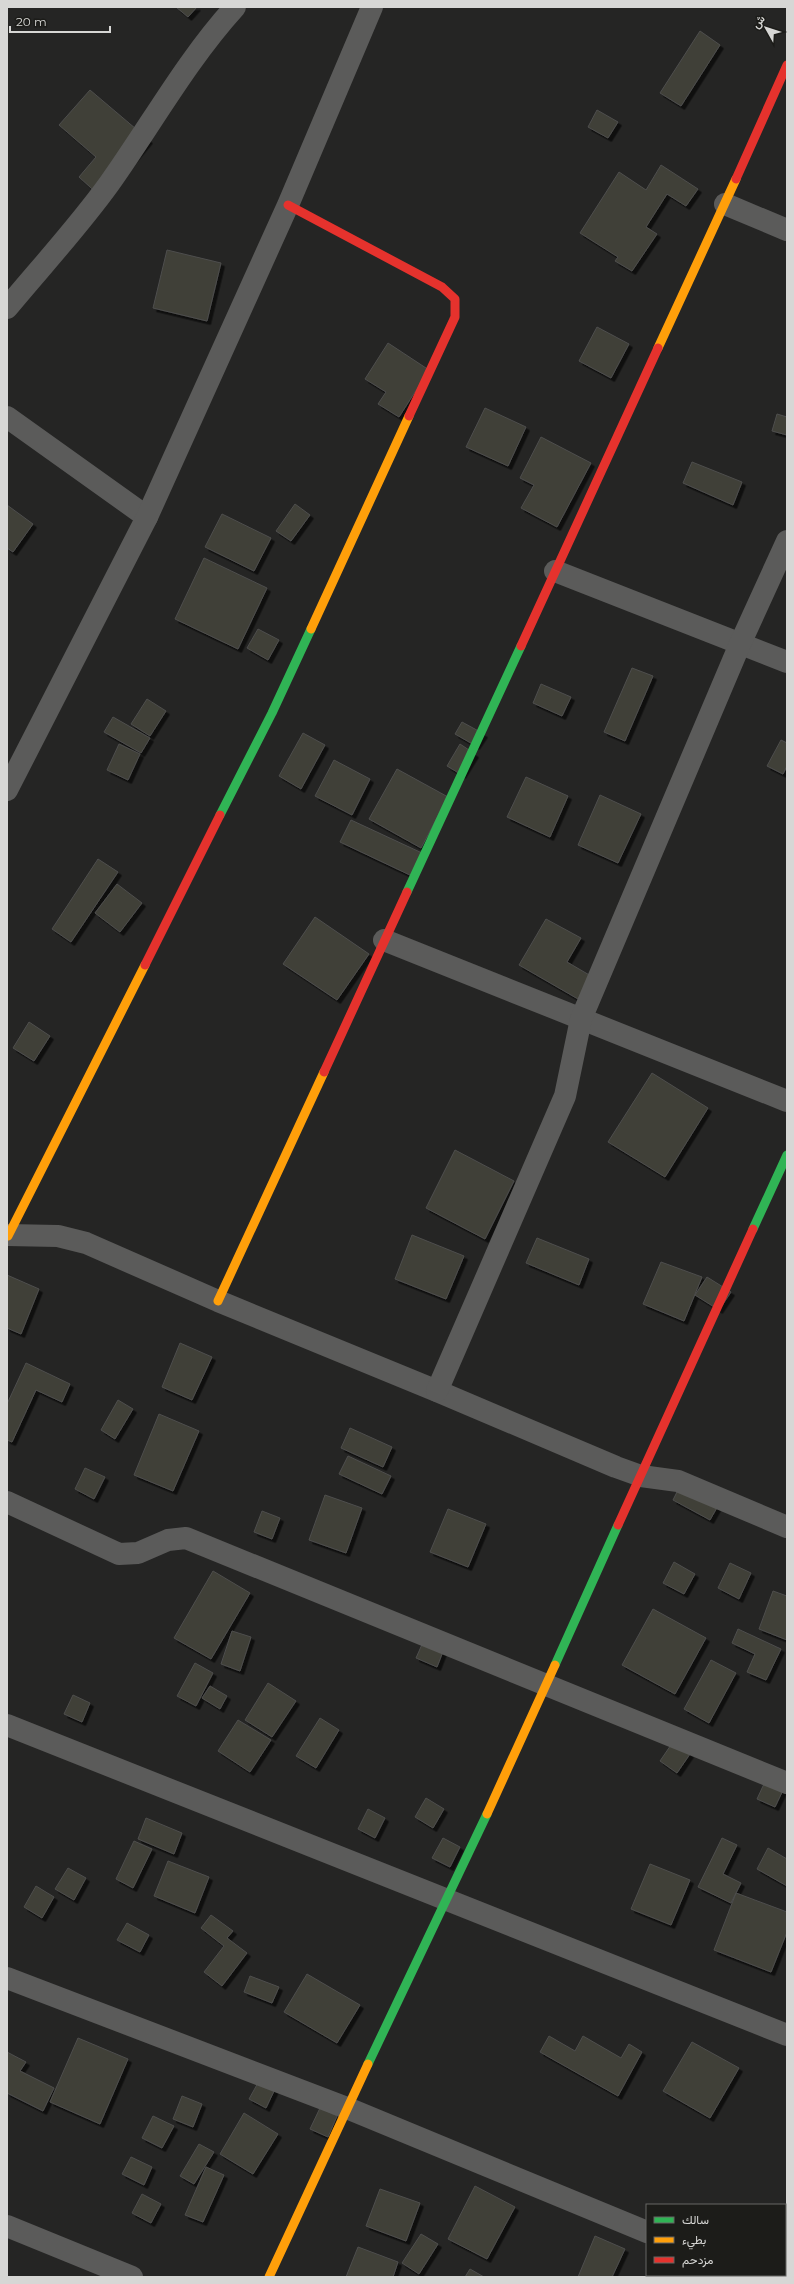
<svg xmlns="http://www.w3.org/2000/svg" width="794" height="2284" font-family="Montserrat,Vazirmatn,sans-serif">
	<defs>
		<filter id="shadow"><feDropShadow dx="3.5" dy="3.5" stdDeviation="0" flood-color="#0009"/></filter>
	</defs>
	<rect width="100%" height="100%" fill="#252524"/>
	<g fill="#3f3f38" stroke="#4e4e4d" filter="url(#shadow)">
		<path d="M 176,7 L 197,7 L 188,17 Z"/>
		<path d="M 700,31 L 720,45 L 681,106 L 660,93 Z"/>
		<path d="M 90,90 L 149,140 L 101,197 L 79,177 L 96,157 L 59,125 Z"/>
		<path d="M 597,110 L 618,122 L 608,138 L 588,127 Z"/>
		<path d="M 661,165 L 698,189 L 686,206 L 667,194 L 646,227 L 657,234 L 632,271 L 615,261 L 618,257 L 580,233 L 619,172 L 646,190 Z"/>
		<path d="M 167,250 L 221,263 L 207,321 L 153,308 Z"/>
		<path d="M 597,327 L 629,344 L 611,378 L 579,361 Z"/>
		<path d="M 388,343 L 429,370 L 399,417 L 378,404 L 386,392 L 365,379 Z"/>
		<path d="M 485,408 L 526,427 L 508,466 L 466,447 Z"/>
		<path d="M 777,414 L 787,417 L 787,435 L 772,431 Z"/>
		<path d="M 541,437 L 591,463 L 557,527 L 521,508 L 534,485 L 520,478 Z"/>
		<path d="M 692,462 L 742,482 L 733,505 L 683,483 Z"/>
		<path d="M 295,504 L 310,515 L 291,541 L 276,531 Z"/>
		<path d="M 7,505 L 33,524 L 13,552 L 7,548 Z"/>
		<path d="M 222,514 L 271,538 L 254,571 L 205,547 Z"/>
		<path d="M 204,558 L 267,588 L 238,649 L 175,619 Z"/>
		<path d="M 258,629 L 279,640 L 268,660 L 247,648 Z"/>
		<path d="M 632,668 L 653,676 L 625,741 L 604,732 Z"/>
		<path d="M 541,684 L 571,697 L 562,716 L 533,703 Z"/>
		<path d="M 147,699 L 166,711 L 150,736 L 131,724 Z"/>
		<path d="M 113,717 L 150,738 L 141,753 L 104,732 Z"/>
		<path d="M 462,722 L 484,734 L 476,746 L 455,734 Z"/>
		<path d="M 303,733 L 325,745 L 301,789 L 279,776 Z"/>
		<path d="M 781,740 L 787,743 L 787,766 L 783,774 L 767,766 Z"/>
		<path d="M 119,744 L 140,754 L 128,780 L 107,770 Z"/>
		<path d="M 460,744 L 475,754 L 462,775 L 447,766 Z"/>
		<path d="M 334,760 L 370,779 L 352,815 L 315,796 Z"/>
		<path d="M 397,769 L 448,797 L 421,848 L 369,819 Z"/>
		<path d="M 526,777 L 568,796 L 550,837 L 507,817 Z"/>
		<path d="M 600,795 L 641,814 L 618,863 L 578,845 Z"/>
		<path d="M 351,820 L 422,853 L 412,876 L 340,842 Z"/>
		<path d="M 98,859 L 118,872 L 71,942 L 52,929 Z"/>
		<path d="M 117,884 L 142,903 L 120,932 L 95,913 Z"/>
		<path d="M 315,917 L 369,954 L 337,1000 L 283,964 Z"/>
		<path d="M 546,919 L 581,938 L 567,962 L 591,976 L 578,999 L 519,965 Z"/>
		<path d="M 29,1022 L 50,1036 L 34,1061 L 13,1048 Z"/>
		<path d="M 652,1073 L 708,1108 L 665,1177 L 608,1142 Z"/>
		<path d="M 455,1150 L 514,1181 L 485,1239 L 426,1208 Z"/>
		<path d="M 412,1235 L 464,1256 L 446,1299 L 395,1279 Z"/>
		<path d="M 537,1238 L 589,1259 L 579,1285 L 526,1263 Z"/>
		<path d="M 661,1262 L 702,1277 L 684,1321 L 643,1304 Z"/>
		<path d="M 7,1275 L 39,1289 L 21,1334 L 7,1328 Z"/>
		<path d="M 707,1277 L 731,1292 L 719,1310 L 695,1295 Z"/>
		<path d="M 180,1343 L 212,1357 L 192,1400 L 162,1387 Z"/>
		<path d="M 26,1363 L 70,1384 L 62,1402 L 36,1390 L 12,1442 L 7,1440 L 7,1404 Z"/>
		<path d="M 118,1400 L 133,1409 L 115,1439 L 101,1430 Z"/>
		<path d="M 159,1414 L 199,1431 L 173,1491 L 134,1475 Z"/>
		<path d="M 350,1428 L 392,1447 L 383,1467 L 341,1448 Z"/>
		<path d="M 348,1456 L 391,1476 L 382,1494 L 339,1474 Z"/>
		<path d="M 85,1468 L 105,1477 L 94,1499 L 75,1489 Z"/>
		<path d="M 681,1484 L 719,1504 L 710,1520 L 673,1500 Z"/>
		<path d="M 325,1495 L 362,1508 L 346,1553 L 309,1540 Z"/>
		<path d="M 448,1509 L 486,1524 L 468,1567 L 430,1552 Z"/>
		<path d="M 262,1511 L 280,1518 L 272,1539 L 254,1532 Z"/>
		<path d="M 674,1562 L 695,1574 L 684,1594 L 663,1583 Z"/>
		<path d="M 730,1563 L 751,1573 L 739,1599 L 718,1588 Z"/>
		<path d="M 213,1571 L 250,1593 L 211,1659 L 174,1638 Z"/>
		<path d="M 773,1591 L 787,1596 L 787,1640 L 759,1629 Z"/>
		<path d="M 653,1609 L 706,1638 L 675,1694 L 622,1665 Z"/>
		<path d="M 738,1629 L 781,1649 L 766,1680 L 747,1672 L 755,1654 L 732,1643 Z"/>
		<path d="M 232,1631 L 251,1637 L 240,1671 L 221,1664 Z"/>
		<path d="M 424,1640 L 444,1649 L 437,1667 L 416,1658 Z"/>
		<path d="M 711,1660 L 736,1673 L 709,1723 L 684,1709 Z"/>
		<path d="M 195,1663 L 213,1673 L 196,1706 L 177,1696 Z"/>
		<path d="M 268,1683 L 296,1701 L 272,1737 L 245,1720 Z"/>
		<path d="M 210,1686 L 227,1696 L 220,1709 L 202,1698 Z"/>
		<path d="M 73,1695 L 90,1703 L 82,1722 L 64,1714 Z"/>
		<path d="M 320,1718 L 339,1730 L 316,1768 L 296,1756 Z"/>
		<path d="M 238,1720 L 271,1740 L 250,1772 L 218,1751 Z"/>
		<path d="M 673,1742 L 690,1754 L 677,1773 L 660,1761 Z"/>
		<path d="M 770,1771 L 787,1782 L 775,1807 L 757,1799 Z"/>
		<path d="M 426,1798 L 444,1809 L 433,1828 L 415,1817 Z"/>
		<path d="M 368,1809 L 385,1818 L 375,1838 L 358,1829 Z"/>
		<path d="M 146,1818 L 182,1833 L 174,1854 L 138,1839 Z"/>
		<path d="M 443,1838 L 460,1847 L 450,1867 L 432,1858 Z"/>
		<path d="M 722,1838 L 737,1845 L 723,1874 L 741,1883 L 731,1903 L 698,1887 Z"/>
		<path d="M 134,1841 L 152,1849 L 133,1888 L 116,1879 Z"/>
		<path d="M 768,1848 L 787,1859 L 787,1886 L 757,1869 Z"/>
		<path d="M 168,1861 L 209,1877 L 195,1913 L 154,1896 Z"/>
		<path d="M 650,1864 L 690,1880 L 671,1925 L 631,1909 Z"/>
		<path d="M 68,1868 L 86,1878 L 74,1900 L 55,1889 Z"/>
		<path d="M 36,1886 L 54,1897 L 42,1918 L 24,1907 Z"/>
		<path d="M 736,1893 L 787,1912 L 787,1932 L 771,1972 L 714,1950 Z"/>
		<path d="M 211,1915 L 233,1931 L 227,1938 L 247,1953 L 222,1986 L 204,1972 L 224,1946 L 201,1928 Z"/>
		<path d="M 127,1923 L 149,1935 L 140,1952 L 117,1940 Z"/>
		<path d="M 307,1974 L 360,2005 L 337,2043 L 284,2012 Z"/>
		<path d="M 250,1976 L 279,1987 L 272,2003 L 244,1992 Z"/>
		<path d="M 549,2036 L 575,2051 L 583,2036 L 621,2058 L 629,2044 L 642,2052 L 618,2096 L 540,2052 Z"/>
		<path d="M 78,2038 L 128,2059 L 100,2124 L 50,2102 Z"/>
		<path d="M 692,2042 L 739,2068 L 710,2118 L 663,2091 Z"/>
		<path d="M 7,2052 L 26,2062 L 20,2071 L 54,2088 L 43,2111 L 7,2093 Z"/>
		<path d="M 259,2081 L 275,2089 L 266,2108 L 249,2099 Z"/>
		<path d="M 182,2096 L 202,2104 L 193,2127 L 173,2119 Z"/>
		<path d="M 320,2108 L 337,2116 L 328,2137 L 310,2129 Z"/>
		<path d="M 244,2113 L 278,2134 L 253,2174 L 220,2154 Z"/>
		<path d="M 153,2116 L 174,2126 L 162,2148 L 142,2138 Z"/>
		<path d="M 199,2144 L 214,2152 L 194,2184 L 180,2176 Z"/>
		<path d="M 131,2157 L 152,2167 L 144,2185 L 122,2174 Z"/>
		<path d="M 206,2167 L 224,2175 L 203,2222 L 185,2215 Z"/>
		<path d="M 475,2186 L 515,2207 L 487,2259 L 448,2239 Z"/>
		<path d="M 380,2189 L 420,2203 L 406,2241 L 366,2226 Z"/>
		<path d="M 142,2194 L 161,2204 L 151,2223 L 132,2213 Z"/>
		<path d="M 421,2234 L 438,2244 L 419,2274 L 402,2263 Z"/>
		<path d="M 595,2236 L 625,2249 L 612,2277 L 578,2277 Z"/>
		<path d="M 358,2247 L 398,2262 L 393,2277 L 346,2277 Z"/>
		<path d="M 470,2269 L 484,2277 L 465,2277 Z"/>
	</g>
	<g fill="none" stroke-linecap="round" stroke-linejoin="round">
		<g stroke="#5b5b5a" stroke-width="22">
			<path d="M 725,204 L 787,230"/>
			<path d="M 7,308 C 41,267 78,227 109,184 C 151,125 186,61 235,7"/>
			<path d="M 7,417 L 147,517"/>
			<path d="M 555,571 L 787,662"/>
			<path d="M 7,790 L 147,517 L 288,205 L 372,7"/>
			<path d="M 384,940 L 787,1101"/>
			<path d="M 7,1235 L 58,1236 L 86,1243 L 218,1301 L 437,1391 L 616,1467 L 641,1476 L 678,1481 L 787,1527"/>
			<path d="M 437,1391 L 565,1096 L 581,1019 L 740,644 L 787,541"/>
			<path d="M 7,1502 L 119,1554 L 138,1553 L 168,1540 L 186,1538 L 787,1783"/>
			<path d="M 7,1725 L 787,2035"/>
			<path d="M 7,1978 L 347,2108 L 647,2232"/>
			<path d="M 7,2226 L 132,2277"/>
			<path d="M 751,2275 L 756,2277"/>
		</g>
		<g stroke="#30b455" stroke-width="9">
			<path d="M 220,815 L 272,713 L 311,629"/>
			<path d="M 407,892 L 521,646"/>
			<path d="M 753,1229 L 787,1155"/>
			<path d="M 555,1665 L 618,1525"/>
			<path d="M 368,2064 L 487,1814"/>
		</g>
		<g stroke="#ff9f0a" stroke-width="9">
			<path d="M 658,348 L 736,179"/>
			<path d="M 311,629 L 409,416"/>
			<path d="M 8,1236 L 145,965"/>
			<path d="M 218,1301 L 324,1072"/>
			<path d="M 487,1814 L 555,1665"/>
			<path d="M 269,2277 L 368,2064"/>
		</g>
		<g stroke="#e5322d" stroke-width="9">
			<path d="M 736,179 L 787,65"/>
			<path d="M 288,205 L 442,287 L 455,299 L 455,317 L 409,416"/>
			<path d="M 521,646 L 658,348"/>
			<path d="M 145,965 L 220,815"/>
			<path d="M 324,1072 L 407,892"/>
			<path d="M 618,1525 L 753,1229"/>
		</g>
	</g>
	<rect width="794" height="2284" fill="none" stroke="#d7d7d5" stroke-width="16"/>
	<rect x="646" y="2204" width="140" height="72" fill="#1c1c19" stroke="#676764"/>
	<rect x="654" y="2217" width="20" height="6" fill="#30b455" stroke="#676764"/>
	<text x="682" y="2224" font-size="12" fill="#d7d7d5">سالك</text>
	<rect x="654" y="2237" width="20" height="6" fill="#ff9f0a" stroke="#676764"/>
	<text x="682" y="2244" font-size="12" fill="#d7d7d5">بطيء</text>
	<rect x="654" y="2257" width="20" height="6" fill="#e5322d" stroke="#676764"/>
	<text x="682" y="2264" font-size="12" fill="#d7d7d5">مزدحم</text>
	<g transform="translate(766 28) rotate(309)" stroke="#1c1c19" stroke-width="3" paint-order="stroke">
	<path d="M0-3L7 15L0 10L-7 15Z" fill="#d7d7d5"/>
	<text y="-6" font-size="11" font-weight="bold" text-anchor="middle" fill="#d7d7d5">ش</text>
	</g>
	<path d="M10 26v6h100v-6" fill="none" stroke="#d7d7d5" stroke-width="2"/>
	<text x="16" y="26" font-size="12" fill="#d7d7d5" stroke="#1c1c19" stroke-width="3" paint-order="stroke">20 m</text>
</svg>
